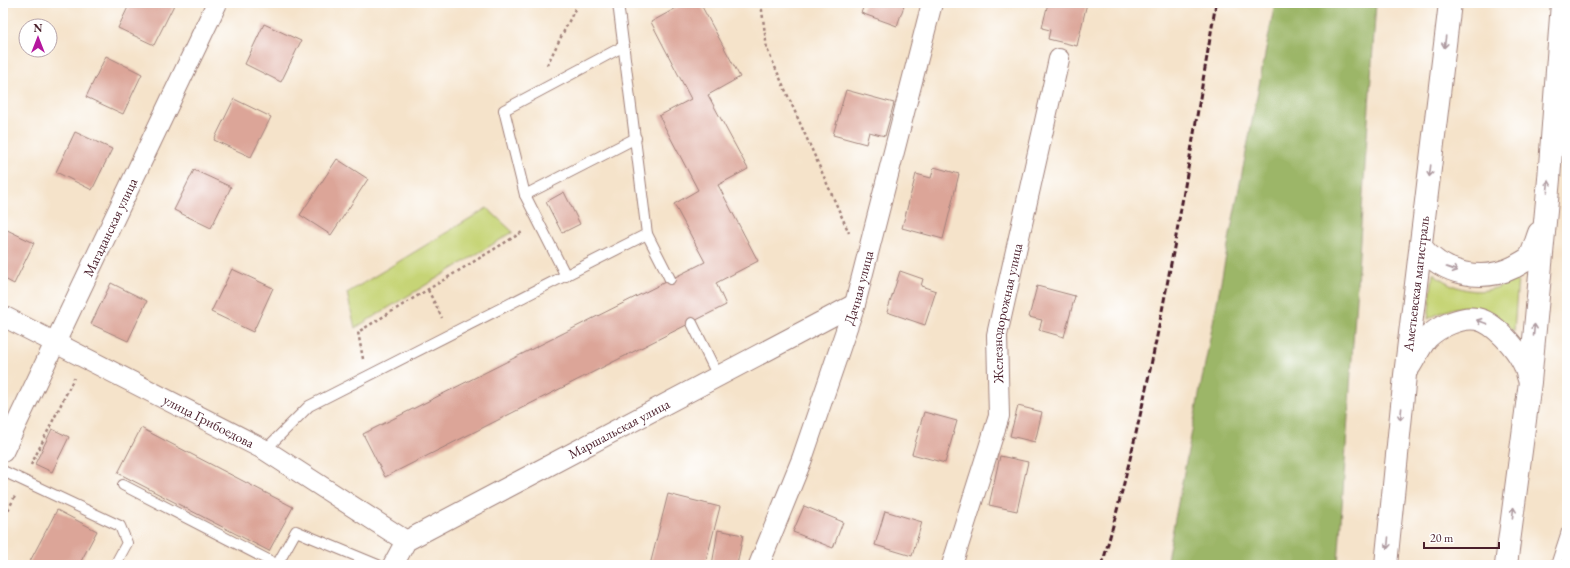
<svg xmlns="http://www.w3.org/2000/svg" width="1570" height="568" font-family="'EB Garamond',serif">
	<rect width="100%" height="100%" fill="#fff"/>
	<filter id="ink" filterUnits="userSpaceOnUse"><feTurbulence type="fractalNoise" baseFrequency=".025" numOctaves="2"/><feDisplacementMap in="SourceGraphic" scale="8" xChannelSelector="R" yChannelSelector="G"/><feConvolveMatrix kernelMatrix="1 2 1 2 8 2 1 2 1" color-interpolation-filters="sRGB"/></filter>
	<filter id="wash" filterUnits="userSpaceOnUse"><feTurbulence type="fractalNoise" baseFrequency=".012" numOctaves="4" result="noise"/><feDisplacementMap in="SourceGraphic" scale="16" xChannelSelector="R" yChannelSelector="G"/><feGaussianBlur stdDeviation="0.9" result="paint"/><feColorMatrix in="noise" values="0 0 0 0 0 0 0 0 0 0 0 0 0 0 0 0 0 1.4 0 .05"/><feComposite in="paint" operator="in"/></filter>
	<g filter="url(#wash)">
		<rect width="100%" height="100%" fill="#f5e3ca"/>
		<g fill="#c6d476" stroke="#887a50">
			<path d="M 487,208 L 513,232 L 355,328 L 347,293 Z"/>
			<path d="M 1433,273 C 1461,295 1487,297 1518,277 L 1514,332 C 1486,301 1464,300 1428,319 Z"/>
		</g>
		<path fill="#9cb667" stroke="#736a49" d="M 1275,3 L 1376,3 L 1338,565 L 1166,565 Z"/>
		<g id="blocks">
			<g fill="#dca598">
				<path d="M 130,3 L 170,3 L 174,5 L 154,45 L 118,28 Z"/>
				<path d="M 678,3 L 700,3 L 740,77 L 708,95 L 748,169 L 718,185 L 758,261 L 716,283 L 726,305 L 385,477 L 363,434 L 705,262 L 674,204 L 698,190 L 659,116 L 691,99 L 651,22 L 680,6 Z"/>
				<path d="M 865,3 L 905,3 L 897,26 L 861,13 Z"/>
				<path d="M 1048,3 L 1087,3 L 1077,46 L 1048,39 L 1050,30 L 1042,28 Z"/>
				<path d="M 264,24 L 301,41 L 281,82 L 245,64 Z"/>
				<path d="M 106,56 L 142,74 L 123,114 L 86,97 Z"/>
				<path d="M 846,90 L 894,103 L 885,136 L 869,132 L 866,144 L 833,135 Z"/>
				<path d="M 234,99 L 271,117 L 251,157 L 214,140 Z"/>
				<path d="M 75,132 L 112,149 L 92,190 L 56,172 Z"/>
				<path d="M 337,159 L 368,179 L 331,235 L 300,215 Z"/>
				<path d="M 934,167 L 959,174 L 943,239 L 902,228 L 916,174 L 931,178 Z"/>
				<path d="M 194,170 L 231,187 L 211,228 L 174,210 Z"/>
				<path d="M 564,192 L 580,224 L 562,233 L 546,202 Z"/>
				<path d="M 3,228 L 34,243 L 14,284 L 3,278 Z"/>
				<path d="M 232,269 L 273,288 L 253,332 L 211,312 Z"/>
				<path d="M 900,271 L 923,279 L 921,286 L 936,291 L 925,325 L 887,312 Z"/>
				<path d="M 111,283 L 147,301 L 128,341 L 91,324 Z"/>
				<path d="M 1037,286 L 1075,296 L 1064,337 L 1039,330 L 1042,320 L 1029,317 Z"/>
				<path d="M 1018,406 L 1042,412 L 1035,442 L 1010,436 Z"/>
				<path d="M 924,412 L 957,421 L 945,463 L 912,454 Z"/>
				<path d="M 141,428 L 293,507 L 269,551 L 118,473 Z"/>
				<path d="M 52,429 L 69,437 L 52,472 L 35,464 Z"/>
				<path d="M 1000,456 L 1028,462 L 1017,511 L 989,505 Z"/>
				<path d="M 668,494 L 720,507 L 705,565 L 650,565 Z"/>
				<path d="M 804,506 L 843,522 L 833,548 L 793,532 Z"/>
				<path d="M 57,510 L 97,531 L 79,565 L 28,565 Z"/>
				<path d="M 885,511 L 922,522 L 912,556 L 875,545 Z"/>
				<path d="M 718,530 L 743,535 L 737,565 L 712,565 Z"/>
			</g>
		</g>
	</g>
	<g filter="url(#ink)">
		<use href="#blocks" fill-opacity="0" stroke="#a0817a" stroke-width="1"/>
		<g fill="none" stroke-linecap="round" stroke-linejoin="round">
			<g stroke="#a0817a" stroke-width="12">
				<g id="service">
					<path d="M 525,195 L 636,138"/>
					<path d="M 647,234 L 670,279"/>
					<path d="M 566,276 L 525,195 L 504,110 L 624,46"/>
					<path d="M 692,323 L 718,376"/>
					<path d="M 265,450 L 309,406 L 647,234 L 618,3"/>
					<path d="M 3,471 L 120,526 L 127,543 L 115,565"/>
					<path d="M 123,485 L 278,565"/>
					<path d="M 277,565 L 296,531 L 378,565"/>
					<path d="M 1556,565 L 1567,531"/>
				</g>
			</g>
			<g stroke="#a0817a" stroke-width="22">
				<g id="minor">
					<path id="s1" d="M 3,316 L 265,450 L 406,541"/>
					<path id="s2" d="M 3,452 L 217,3"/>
					<path id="s3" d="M 393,565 L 406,541 L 855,304"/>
					<path id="s4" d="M 759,565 L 802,459 L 855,304 L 932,3"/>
					<path id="s5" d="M 952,565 L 999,416 L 997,335 L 1059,59"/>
				</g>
			</g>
			<g stroke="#a0817a" stroke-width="24">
				<g id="primary">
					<path d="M 1421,247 C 1443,274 1482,283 1514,267 C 1519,264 1526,261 1530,257 C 1534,250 1536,241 1539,233"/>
					<path d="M 1409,367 C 1415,358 1420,346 1427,338 C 1438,327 1461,316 1477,319 C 1494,322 1516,348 1523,362 C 1526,367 1527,374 1529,379"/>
					<path id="s6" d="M 1386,565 L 1405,375 L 1450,3"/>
					<path d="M 1506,565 L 1530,382 L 1549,179 L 1562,3"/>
				</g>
			</g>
			<g stroke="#a0817a" stroke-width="2.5" stroke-dasharray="3 3" stroke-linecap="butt">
				<path d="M 761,3 L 767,49 L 849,233"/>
				<path d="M 547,65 L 578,3"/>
				<path d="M 428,290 L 442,318"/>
				<path d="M 363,359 L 358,332 L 524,231"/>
				<path d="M 31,465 L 74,378"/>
				<path d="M 3,521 L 15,496"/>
			</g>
			<use href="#service" stroke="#fff" stroke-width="10"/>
			<use href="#minor" stroke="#fff" stroke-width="20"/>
			<use href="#primary" stroke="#fff" stroke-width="22"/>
			<path stroke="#4a1f2b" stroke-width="3" stroke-dasharray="6 3" stroke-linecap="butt" d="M 1102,565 C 1155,381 1184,191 1216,3"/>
		</g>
		<defs><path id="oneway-shaft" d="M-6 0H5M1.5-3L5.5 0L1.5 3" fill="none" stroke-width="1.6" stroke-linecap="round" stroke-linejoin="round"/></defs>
		<g stroke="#ae9aa0">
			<use href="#oneway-shaft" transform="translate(1445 42) rotate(97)"/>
			<use href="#oneway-shaft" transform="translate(1430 171) rotate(97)"/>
			<use href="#oneway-shaft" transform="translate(1548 186) rotate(-84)"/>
			<use href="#oneway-shaft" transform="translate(1452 269) rotate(19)"/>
			<use href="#oneway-shaft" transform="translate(1482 322) rotate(-160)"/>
			<use href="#oneway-shaft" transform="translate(1534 330) rotate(-85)"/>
			<use href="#oneway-shaft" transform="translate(1401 414) rotate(96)"/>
			<use href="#oneway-shaft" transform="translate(1513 513) rotate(-83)"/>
			<use href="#oneway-shaft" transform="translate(1388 543) rotate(95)"/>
		</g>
	</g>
	<g text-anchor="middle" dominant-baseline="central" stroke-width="3" stroke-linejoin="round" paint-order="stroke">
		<g font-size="14" fill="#4a1f2b" stroke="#fff">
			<text stroke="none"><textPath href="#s2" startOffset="249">Магаданская улица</textPath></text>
			<text stroke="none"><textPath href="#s6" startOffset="283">Аметьевская магистраль</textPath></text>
			<text stroke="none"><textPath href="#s4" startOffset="295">Дачная улица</textPath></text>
			<text stroke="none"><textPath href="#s5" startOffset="260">Железнодорожная улица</textPath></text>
			<text stroke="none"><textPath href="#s1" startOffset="231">улица Грибоедова</textPath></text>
			<text stroke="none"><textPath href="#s3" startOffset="268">Маршальская улица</textPath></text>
		</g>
	</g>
	<rect width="1570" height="568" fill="none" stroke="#fff" stroke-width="16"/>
	<g transform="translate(38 38)"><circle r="19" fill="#ffffff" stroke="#b7a5aa"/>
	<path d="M0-3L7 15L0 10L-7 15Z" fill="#b5179e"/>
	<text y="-6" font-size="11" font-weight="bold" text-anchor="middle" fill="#4a1f2b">N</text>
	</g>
	<path d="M1424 542v6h75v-6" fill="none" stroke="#4a1f2b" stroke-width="2"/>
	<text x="1430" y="542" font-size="12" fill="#4a1f2b" stroke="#ffffff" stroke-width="3" paint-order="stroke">20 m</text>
</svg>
